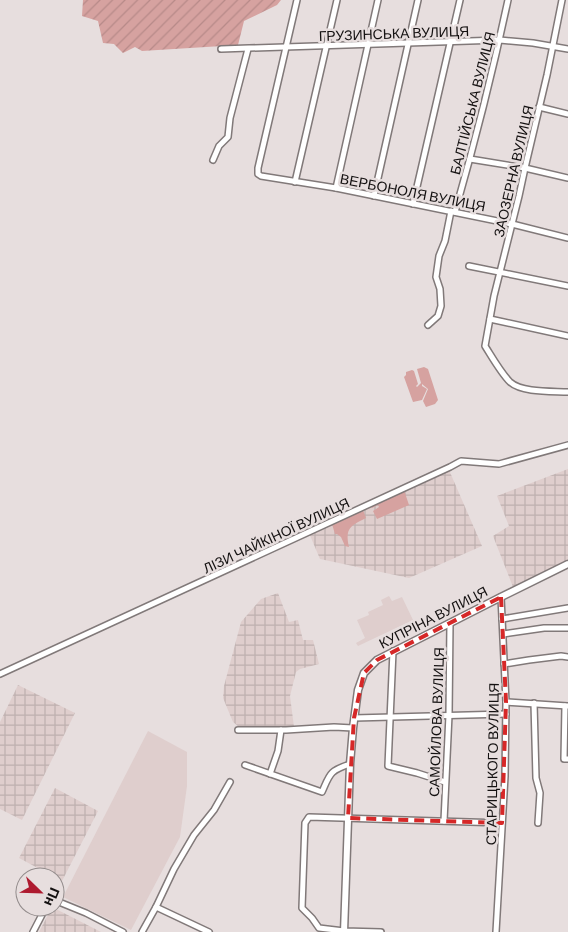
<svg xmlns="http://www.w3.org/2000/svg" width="568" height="932" font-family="Barlow,sans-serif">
	<defs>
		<pattern id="industrial-grid" width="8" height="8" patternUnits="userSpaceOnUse" patternTransform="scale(1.25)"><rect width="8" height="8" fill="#dfcecd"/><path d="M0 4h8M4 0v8" fill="none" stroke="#beb0af"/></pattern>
		<pattern id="garden-furrows" width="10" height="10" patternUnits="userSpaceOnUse" patternTransform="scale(1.25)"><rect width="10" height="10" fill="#d6a2a0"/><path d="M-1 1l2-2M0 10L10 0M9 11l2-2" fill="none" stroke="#b78a89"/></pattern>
	</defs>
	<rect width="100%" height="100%" fill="#e7dede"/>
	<g fill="#dfcecd">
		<path d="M 389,596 L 392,601 L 402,597 L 413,620 L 358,646 L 356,643 L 365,638 L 357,620 L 369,615 L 368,612 L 383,605 L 381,600 Z"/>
		<path d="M 148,731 L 187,752 L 187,786 L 180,837 L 131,930 L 63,897 Z"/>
	</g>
	<g fill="url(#industrial-grid)">
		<path d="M 568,469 L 568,562 L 513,587 L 493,536 L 509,526 L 497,496 Z"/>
		<path d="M 449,470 L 482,546 L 409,578 L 320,559 L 309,533 Z"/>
		<path d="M 278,593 L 289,622 L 298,620 L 303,640 L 313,640 L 319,664 L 300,669 L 296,672 L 290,696 L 294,727 L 239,727 L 233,722 L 223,698 L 224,686 L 241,622 L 261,599 Z"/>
		<path d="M 18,685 L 75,713 L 22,820 L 0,809 L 0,722 Z"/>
		<path d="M 55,788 L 98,811 L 62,881 L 19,858 Z"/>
		<path d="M 52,907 L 101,932 L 39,932 Z"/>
	</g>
	<g fill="#d6a2a0">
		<path d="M 424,367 L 428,369 L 438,400 L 435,404 L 426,407 L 423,401 L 428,389 L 422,384 L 422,386 L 427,389 L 422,400 L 413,402 L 404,377 L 406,375 L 406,372 L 412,370 L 414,371 L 418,384 L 416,386 L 417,387 L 421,383 L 417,369 Z"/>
		<path d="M 404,490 L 409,505 L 377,519 L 373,511 L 379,507 L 378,505 L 372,508 L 371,505 Z"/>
		<path d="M 363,510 L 366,518 C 350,526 345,528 349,547 L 345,546 L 341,537 L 337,534 L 335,534 L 332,524 Z"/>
	</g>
	<path fill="url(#garden-furrows)" d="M 83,0 L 281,0 L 277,5 L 244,21 L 238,45 L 142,51 L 135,47 L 123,53 L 114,44 L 103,43 L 98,21 L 82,16 Z"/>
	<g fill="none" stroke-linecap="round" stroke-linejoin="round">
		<g stroke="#817979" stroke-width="8">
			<g id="minor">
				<path d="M 297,0 L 258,168 L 258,174 L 261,176 L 336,188 L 512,224 L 568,238"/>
				<path d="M 562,0 L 547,75 L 525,168 L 519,196 L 494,296 L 485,346 C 492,357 501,373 510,382 C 522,393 553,391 568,392"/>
				<path d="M 221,49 L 500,40 L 533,43 L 568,49"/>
				<path d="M 539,107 L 568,114"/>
				<path d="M 470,159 L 525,168 L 568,178"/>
				<path d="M 213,160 L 219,146 L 228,137 L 230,118 L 248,49"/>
				<path d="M 295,182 L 337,0"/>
				<path d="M 336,188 L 378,0"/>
				<path d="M 374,196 L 418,0"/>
				<path d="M 413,204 L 460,0"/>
				<path d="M 455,212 C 475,142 493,71 508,0"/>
				<path d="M 469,266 L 568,286"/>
				<path d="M 490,319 L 568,336"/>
				<path d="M 428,325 L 438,316 L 441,306 L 440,289 L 436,277 L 439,256 L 445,241 L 451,211"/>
				<path d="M 502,619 L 568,608"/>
				<path d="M 503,634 L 544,628 L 568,628"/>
				<path d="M 393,651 L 388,766 L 417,773 L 445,782"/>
				<path d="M 504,664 L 529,660 L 561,656 L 568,657"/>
				<path d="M 0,674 L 450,467 L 461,461 L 499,464 L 568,445"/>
				<path d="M 506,702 L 568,706"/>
				<path d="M 534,703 L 536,778 L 540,793 L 538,823"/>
				<path d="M 565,706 L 564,759 L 568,759"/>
				<path d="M 354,718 L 506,714"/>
				<path d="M 238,730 L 286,730 L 334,727 L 353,728"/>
				<path d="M 245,765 L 322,792 C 330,774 329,771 350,764"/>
				<path d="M 270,774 L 278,751 L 281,730"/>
				<path d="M 444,821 L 449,715 L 450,623"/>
				<path d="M 55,899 L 59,902 L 86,913 L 123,932"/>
				<path d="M 156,907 L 209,932"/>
				<path d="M 33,932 L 46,907"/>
				<path d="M 142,932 L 156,907 L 174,869 L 194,835 L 214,810 L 230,782"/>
				<path d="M 381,932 L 344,931 L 319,928 L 312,918 L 302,908 L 305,823 L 309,817 L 502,823"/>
				<path d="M 496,932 L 505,776 L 506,702 L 501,597"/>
			</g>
		</g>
		<g stroke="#817979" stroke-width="9">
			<path id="major" d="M 344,932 L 350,764 L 353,728 L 358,690 L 364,673 L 377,660 L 450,623 L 501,597 L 568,564"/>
		</g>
		<use href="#minor" stroke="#fff" stroke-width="5"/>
		<use href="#major" stroke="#fff" stroke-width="6"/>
	</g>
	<path fill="none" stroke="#d62828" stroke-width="4" stroke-dasharray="10 6" stroke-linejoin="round" d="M 501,597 L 506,702 L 502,823 L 348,818 L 354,718 L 364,673 L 377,660 Z"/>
	<g text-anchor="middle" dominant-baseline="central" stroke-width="5" stroke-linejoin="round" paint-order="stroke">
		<g font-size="14" fill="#141111" stroke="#e7dede">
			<text transform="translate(394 33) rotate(-2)">ГРУЗИНСЬКА ВУЛИЦЯ</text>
			<text transform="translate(472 103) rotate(-76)">БАЛТІЙСЬКА ВУЛИЦЯ</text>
			<text transform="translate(513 171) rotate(-77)">ЗАОЗЕРНА ВУЛИЦЯ</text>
			<text transform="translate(413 192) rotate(11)">ВЕРБОНОЛЯ ВУЛИЦЯ</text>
			<text transform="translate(276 535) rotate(-25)">ЛІЗИ ЧАЙКІНОЇ ВУЛИЦЯ</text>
			<text transform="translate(433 617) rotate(-27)">КУПРІНА ВУЛИЦЯ</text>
			<text transform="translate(436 722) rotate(-88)">САМОЙЛОВА ВУЛИЦЯ</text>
			<text transform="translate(492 764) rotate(-89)">СТАРИЦЬКОГО ВУЛИЦЯ</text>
		</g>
	</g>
	<g transform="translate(40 892) rotate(113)"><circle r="24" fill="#e7dede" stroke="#938c8c"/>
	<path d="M0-4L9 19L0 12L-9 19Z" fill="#ae1a2f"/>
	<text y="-8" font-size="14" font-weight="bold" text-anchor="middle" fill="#141111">Пн</text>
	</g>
</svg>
